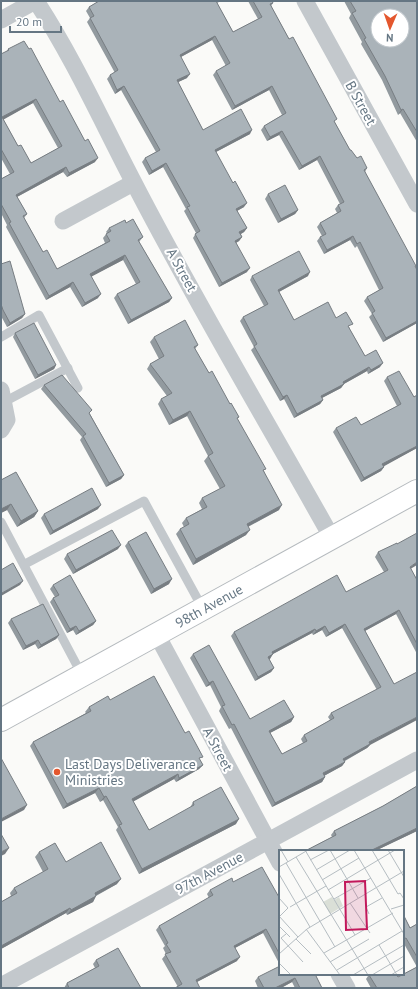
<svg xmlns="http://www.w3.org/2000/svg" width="418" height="989" font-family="'PT Sans',sans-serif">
	<rect width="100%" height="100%" fill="#fafaf8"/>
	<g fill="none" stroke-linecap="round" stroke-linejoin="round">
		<g stroke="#b5babe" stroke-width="24">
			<path id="primary" d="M 1,720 L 417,491"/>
		</g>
		<g stroke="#c3c8cc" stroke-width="9">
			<path d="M 1,337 L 39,315 L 78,388"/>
			<path d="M 4,402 L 68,368"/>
			<path d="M 1,522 L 82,675"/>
			<path d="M 25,564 L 144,501 L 203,609"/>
		</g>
		<g stroke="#c3c8cc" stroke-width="17">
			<path d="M 36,1 C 74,59 102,122 134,183 C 196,303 266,420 332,538"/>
			<path d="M 305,1 L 417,204"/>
			<path d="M 1,20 L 35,1"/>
			<path d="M 63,221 L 133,183"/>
			<path d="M 1,390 L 7,420 L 1,430"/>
			<path d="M 157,635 L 280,863"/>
			<path d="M 339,974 L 347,988"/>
			<path d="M 1,986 L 417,760"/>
		</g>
		<use href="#primary" stroke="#fff" stroke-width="22"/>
	</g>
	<g fill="#929a9f" fill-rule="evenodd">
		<path d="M 99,1 L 221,1 L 217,3 L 233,32 L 258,19 L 248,1 L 272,1 L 273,3 L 271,6 L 350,150 L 357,158 L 367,168 L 365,172 L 415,267 L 417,323 L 383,342 L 369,317 L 372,314 L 364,301 L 367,297 L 379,290 L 357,246 L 355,248 L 350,240 L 324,254 L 317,241 L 320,237 L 322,236 L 317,227 L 320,223 L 337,213 L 335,209 L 338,205 L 340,204 L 317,160 L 299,170 L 279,135 L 267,141 L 261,130 L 264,126 L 282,115 L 269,90 L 232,110 L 213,75 L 216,71 L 226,66 L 212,40 L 181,57 L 187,78 L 178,82 L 203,130 L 250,134 L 216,152 L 244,207 L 237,211 L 247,228 L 244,232 L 241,234 L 242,237 L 239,241 L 236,243 L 247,272 L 219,287 L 193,238 L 196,233 L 184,211 L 186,209 L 163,167 L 149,175 L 142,162 L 145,158 L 156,152 L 121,90 L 115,94 L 107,79 L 110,75 L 115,73 L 87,22 L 90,18 L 86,11 L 89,7 Z"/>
		<path d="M 344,1 L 417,1 L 417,142 L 400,113 L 398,115 L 382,80 L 361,44 L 362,42 L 349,18 L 351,14 Z"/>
		<path d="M 8,49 L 60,102 L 95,162 L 67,177 L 63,172 L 17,197 L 27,214 L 24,218 L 43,252 L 57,269 L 105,243 L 103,238 L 107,233 L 106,232 L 109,228 L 126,223 L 143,237 L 139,242 L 172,298 L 169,302 L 128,324 L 114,298 L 117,294 L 136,284 L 123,260 L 91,276 L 98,298 L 82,307 L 70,287 L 46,300 L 6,227 L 7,225 L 1,213 L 1,179 L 10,174 L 1,158 L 1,54 L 6,52 ZM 33,103 L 58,148 L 31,163 L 18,146 L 3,119 Z"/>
		<path d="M 268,194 L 298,210 L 295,214 L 278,223 L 265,199 Z"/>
		<path d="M 1,264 L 25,314 L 22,318 L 7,327 L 1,316 Z"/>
		<path d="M 252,276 L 308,276 L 279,292 L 294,320 L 336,318 L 350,328 L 349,328 L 365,356 L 380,367 L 368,374 L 367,371 L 344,384 L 341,388 L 322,398 L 323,400 L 320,404 L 294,418 L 284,399 L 280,401 L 251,350 L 254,347 L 240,321 L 243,317 L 264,306 L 250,280 Z"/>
		<path d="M 15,333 L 56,365 L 54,369 L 35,379 L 13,337 Z"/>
		<path d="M 154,337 L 198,345 L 195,349 L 209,373 L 239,417 L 237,419 L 264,471 L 279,510 L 248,527 L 246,535 L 193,565 L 176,534 L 180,529 L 184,527 L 182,523 L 186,518 L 202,509 L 199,503 L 202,498 L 220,489 L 204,461 L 208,456 L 187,416 L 169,425 L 158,404 L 161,399 L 167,396 L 147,369 L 150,364 L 159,359 L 150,342 Z"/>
		<path d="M 387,377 L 414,397 L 417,395 L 417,448 L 383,466 L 384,467 L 381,471 L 361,482 L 333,432 L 336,428 L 361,425 L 397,406 L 384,381 Z"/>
		<path d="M 44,385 L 90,414 L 124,475 L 121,479 L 106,487 L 80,440 L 82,437 L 41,389 Z"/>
		<path d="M 1,480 L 38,511 L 34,517 L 17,527 L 7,510 L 1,513 Z"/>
		<path d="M 98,509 L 50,535 L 41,518 L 44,514 Z"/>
		<path d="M 128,542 L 169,584 L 151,594 L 125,546 Z"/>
		<path d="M 118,549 L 73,574 L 64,559 L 67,554 Z"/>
		<path d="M 378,552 L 411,569 L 417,580 L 417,654 L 396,614 L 365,631 L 394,684 L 370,745 L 367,748 L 345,761 L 345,762 L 342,766 L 324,776 L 325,777 L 322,782 L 272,807 L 231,728 L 229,729 L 219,711 L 221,707 L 210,685 L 206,687 L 190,658 L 193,654 L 250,719 L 294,717 L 291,722 L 270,733 L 282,754 L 303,743 L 301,739 L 304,735 L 330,720 L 328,717 L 331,713 L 377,690 L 342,628 L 326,637 L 322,630 L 313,635 L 312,633 L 273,654 L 269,659 L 274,668 L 271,672 L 255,681 L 231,636 L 234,632 L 346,592 L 384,572 L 375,557 Z"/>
		<path d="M 53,585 L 96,621 L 93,625 L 76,635 L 73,630 L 67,633 L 50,602 L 53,598 L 55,597 L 50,589 Z"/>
		<path d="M 11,619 L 59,635 L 56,639 L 38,649 L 35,644 L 23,650 L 8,623 Z"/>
		<path d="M 110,700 L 200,760 L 203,765 L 199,769 L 176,782 L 174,779 L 133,801 L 149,830 L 190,808 L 193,802 L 236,824 L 139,874 L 116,830 L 118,827 L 103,800 L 100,802 L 95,793 L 63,809 L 30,746 L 33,742 L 86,713 L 85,712 L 89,707 Z"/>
		<path d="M 417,786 L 417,831 L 375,851 L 305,851 L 332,837 L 331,835 L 334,831 L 383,806 Z"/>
		<path d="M 39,852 L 66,862 L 117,884 L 96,896 L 93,902 L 67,915 L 66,913 L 1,949 L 1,902 L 11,896 L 10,893 L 14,888 L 43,872 L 35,857 Z"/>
		<path d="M 233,882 L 280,899 L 280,965 L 263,933 L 235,948 L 237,961 L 197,982 L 178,987 L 162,959 L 166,954 L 163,948 L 165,946 L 156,930 L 159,926 L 209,898 L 207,894 L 210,890 Z"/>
		<path d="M 403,914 L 410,928 L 417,924 L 417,988 L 371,988 L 366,979 L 368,976 L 367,974 L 396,974 L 398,977 L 417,967 L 403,942 Z"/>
		<path d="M 96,960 L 141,988 L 64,988 L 67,983 L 95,968 L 93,964 Z"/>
		<path d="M 315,974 L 322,988 L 295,988 L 292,982 L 281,988 L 258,988 L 255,981 L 258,977 Z"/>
	</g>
	<g fill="#777d82">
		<path d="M 215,36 L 212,40 L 177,59 L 180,55 Z"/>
		<path d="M 190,74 L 187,78 L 174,84 L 177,80 Z"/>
		<path d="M 124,86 L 121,90 L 115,94 L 117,90 Z"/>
		<path d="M 272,86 L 269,90 L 232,110 L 235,106 Z"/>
		<path d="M 36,99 L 33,103 L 1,121 L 2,117 Z"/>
		<path d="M 403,109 L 400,113 L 398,115 L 401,110 Z"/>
		<path d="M 252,130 L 250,134 L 212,154 L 215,150 Z"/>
		<path d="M 282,131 L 279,135 L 267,141 L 270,137 Z"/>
		<path d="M 320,156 L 317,160 L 299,170 L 302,166 Z"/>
		<path d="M 98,158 L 95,162 L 67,177 L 69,173 Z"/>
		<path d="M 166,163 L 163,167 L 149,175 L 152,171 Z"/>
		<path d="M 66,167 L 63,172 L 13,199 L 16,195 Z"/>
		<path d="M 247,203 L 244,207 L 233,213 L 236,209 Z"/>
		<path d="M 298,210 L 295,214 L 278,223 L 281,219 Z"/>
		<path d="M 247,228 L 244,232 L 237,236 L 239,232 Z"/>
		<path d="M 353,236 L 350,240 L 324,254 L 327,250 Z"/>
		<path d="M 242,237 L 239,241 L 232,245 L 235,241 Z"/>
		<path d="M 125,255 L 123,260 L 87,279 L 90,274 Z"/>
		<path d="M 250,268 L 247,272 L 219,287 L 222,283 Z"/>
		<path d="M 310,272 L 308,276 L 275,294 L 278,290 Z"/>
		<path d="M 73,282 L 70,287 L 46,300 L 49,296 Z"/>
		<path d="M 101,294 L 98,298 L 82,307 L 85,303 Z"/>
		<path d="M 172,298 L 169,302 L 128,324 L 131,320 Z"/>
		<path d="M 25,314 L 22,318 L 7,327 L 10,323 Z"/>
		<path d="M 417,321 L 417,323 L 383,342 L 386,338 Z"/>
		<path d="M 383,363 L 380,367 L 368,374 L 371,370 Z"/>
		<path d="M 56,365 L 54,369 L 35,379 L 38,375 Z"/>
		<path d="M 369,367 L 367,371 L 340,386 L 343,382 Z"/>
		<path d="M 344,384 L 341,388 L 318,400 L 321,396 Z"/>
		<path d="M 287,395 L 284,399 L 280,401 L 283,397 Z"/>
		<path d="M 323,400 L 320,404 L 294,418 L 297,414 Z"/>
		<path d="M 190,411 L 187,416 L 169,425 L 173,420 Z"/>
		<path d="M 417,446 L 417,448 L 379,469 L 382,464 Z"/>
		<path d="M 384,467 L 381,471 L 361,482 L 364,478 Z"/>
		<path d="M 124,475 L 121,479 L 106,487 L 109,483 Z"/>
		<path d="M 11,504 L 7,510 L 1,513 L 1,509 Z"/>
		<path d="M 101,505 L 98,509 L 50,535 L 53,531 Z"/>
		<path d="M 282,505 L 279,510 L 243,529 L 247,524 Z"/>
		<path d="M 38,511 L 34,517 L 17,527 L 21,521 Z"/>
		<path d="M 250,530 L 246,535 L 193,565 L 196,559 Z"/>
		<path d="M 121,545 L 118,549 L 73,574 L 76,570 Z"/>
		<path d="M 417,562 L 417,565 L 407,571 L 410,567 Z"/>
		<path d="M 172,579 L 169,584 L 151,594 L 154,589 Z"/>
		<path d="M 23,581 L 20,585 L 1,596 L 2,593 Z"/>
		<path d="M 399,610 L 396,614 L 361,633 L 364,629 Z"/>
		<path d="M 96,621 L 93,625 L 76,635 L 79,631 Z"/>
		<path d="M 345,624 L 342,628 L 326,637 L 329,633 Z"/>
		<path d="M 76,626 L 73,630 L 67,633 L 70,629 Z"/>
		<path d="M 325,626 L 322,630 L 313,635 L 316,631 Z"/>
		<path d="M 315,629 L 312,633 L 269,656 L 272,652 Z"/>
		<path d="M 59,635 L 56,639 L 38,649 L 41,645 Z"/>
		<path d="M 38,640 L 35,644 L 23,650 L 26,646 Z"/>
		<path d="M 273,654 L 270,659 L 265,661 L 268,657 Z"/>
		<path d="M 274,668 L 271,672 L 255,681 L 258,677 Z"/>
		<path d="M 213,681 L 210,685 L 206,687 L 209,683 Z"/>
		<path d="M 294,717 L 291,722 L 266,735 L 269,731 Z"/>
		<path d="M 417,717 L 417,720 L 370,745 L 367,748 L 340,763 L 343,759 L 369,742 Z"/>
		<path d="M 345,762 L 342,766 L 320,778 L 323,773 Z"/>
		<path d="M 203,765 L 199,769 L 176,782 L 179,778 Z"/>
		<path d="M 178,774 L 174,779 L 129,804 L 132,799 Z"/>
		<path d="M 325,777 L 322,782 L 272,807 L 275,803 Z"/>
		<path d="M 99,788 L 95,793 L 63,809 L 67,804 Z"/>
		<path d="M 106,796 L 103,800 L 100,802 L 104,797 Z"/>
		<path d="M 27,805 L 24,810 L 1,822 L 1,819 Z"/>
		<path d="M 239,819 L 236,824 L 139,874 L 142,869 Z"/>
		<path d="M 417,828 L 417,831 L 375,851 L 370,851 Z"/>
		<path d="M 9,848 L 5,854 L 1,856 L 1,852 Z"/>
		<path d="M 121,879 L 117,884 L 91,898 L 95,893 Z"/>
		<path d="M 96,896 L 93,902 L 67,915 L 71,910 Z"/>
		<path d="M 70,908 L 66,913 L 1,949 L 1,946 Z"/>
		<path d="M 266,929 L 263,933 L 231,950 L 234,946 Z"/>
		<path d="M 240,957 L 237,961 L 193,984 L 196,980 Z"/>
		<path d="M 295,978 L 292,982 L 281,988 L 275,988 Z"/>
	</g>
	<g fill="#aab3b9" stroke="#777d82" fill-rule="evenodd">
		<path d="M 99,1 L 216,1 L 233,32 L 262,17 L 253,1 L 272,1 L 273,3 L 270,4 L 289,39 L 293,37 L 337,119 L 334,121 L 350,150 L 351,150 L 357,158 L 361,156 L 367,168 L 364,170 L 416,266 L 415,266 L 417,270 L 417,321 L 386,338 L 372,313 L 375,311 L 367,297 L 383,288 L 360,242 L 357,244 L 353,236 L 327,250 L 320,237 L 326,234 L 320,223 L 341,211 L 338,205 L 344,202 L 320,156 L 302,166 L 282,131 L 270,137 L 264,126 L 286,113 L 272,86 L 235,106 L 216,71 L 230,63 L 215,36 L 180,55 L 190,74 L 177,80 L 203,130 L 241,109 L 252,130 L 215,150 L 233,183 L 235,181 L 247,203 L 236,209 L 247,228 L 239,232 L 242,237 L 235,241 L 250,268 L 222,283 L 195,234 L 200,231 L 187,207 L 190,206 L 166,163 L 152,171 L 145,158 L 160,150 L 124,86 L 117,90 L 110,75 L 118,70 L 90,18 L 94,16 L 89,7 Z"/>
		<path d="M 350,1 L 417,1 L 417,132 L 403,109 L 401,110 L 385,76 L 364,39 L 366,38 L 352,13 L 356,11 ZM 378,16 L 402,16 L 402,40 L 378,40 Z"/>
		<path d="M 24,41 L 29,49 L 31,48 L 60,102 L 63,100 L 85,141 L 88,139 L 98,158 L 69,173 L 66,167 L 16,195 L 27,214 L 23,216 L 43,252 L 47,250 L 57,269 L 110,241 L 106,234 L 111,231 L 109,228 L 125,220 L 126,223 L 133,219 L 143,237 L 138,240 L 172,298 L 131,320 L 117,294 L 140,282 L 125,255 L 90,274 L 101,294 L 85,303 L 73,282 L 49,296 L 9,223 L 11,222 L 1,204 L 1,179 L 14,172 L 1,149 L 1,54 L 9,50 L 8,49 ZM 36,99 L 62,146 L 31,163 L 21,145 L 18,146 L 2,117 Z"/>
		<path d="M 285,185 L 298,210 L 281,219 L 268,194 Z"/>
		<path d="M 299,251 L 310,272 L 278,290 L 294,320 L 328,302 L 336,318 L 346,312 L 353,324 L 348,326 L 365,356 L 376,350 L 383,363 L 371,370 L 369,367 L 343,382 L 344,384 L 321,396 L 323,400 L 297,414 L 287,395 L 283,397 L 254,346 L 257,344 L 243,317 L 268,304 L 252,276 Z"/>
		<path d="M 10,261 L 25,314 L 10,323 L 3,310 L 1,304 L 1,264 Z"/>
		<path d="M 185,320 L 198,345 L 194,347 L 209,373 L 212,371 L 230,404 L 231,403 L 239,417 L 237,418 L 266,469 L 263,470 L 282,505 L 247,524 L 250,530 L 196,559 L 180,529 L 189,524 L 186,518 L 207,507 L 202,498 L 225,486 L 208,456 L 213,453 L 190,411 L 173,420 L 161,399 L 172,393 L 150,364 L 164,356 L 154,337 Z"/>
		<path d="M 34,323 L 56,365 L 38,375 L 15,333 Z"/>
		<path d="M 399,371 L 414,397 L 417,395 L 417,446 L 382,464 L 384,467 L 364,478 L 336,428 L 356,417 L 361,425 L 401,404 L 387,377 Z"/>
		<path d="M 62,375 L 92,410 L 89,413 L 124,475 L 109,483 L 83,436 L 86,434 L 44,385 Z"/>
		<path d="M 16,472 L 38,511 L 21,521 L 11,504 L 1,509 L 1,480 Z"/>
		<path d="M 92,488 L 101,505 L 53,531 L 44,514 Z"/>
		<path d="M 112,530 L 121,545 L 76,570 L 67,554 Z"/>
		<path d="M 146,532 L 172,579 L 154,589 L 128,542 Z"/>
		<path d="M 417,533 L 417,562 L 410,567 L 417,580 L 417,644 L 399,610 L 364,629 L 394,684 L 417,672 L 417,717 L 369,742 L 370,744 L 343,759 L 345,762 L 323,773 L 325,777 L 275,803 L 234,724 L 232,725 L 222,706 L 225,705 L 213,681 L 209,683 L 193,654 L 209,645 L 250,719 L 284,700 L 294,717 L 269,731 L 282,754 L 307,741 L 304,735 L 334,718 L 331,713 L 381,687 L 345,624 L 329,633 L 325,626 L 316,631 L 315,629 L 272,652 L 273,654 L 268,657 L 274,668 L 258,677 L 234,632 L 337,575 L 346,592 L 388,570 L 378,552 L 397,543 L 397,544 Z"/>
		<path d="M 13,563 L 23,581 L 2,593 L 1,591 L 1,570 Z"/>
		<path d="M 70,575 L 96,621 L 79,631 L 76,626 L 70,629 L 53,598 L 59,595 L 53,585 Z"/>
		<path d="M 43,604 L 59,635 L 41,645 L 38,640 L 26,646 L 11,619 Z"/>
		<path d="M 154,676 L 185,733 L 189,731 L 203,757 L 199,758 L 203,765 L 179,778 L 178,774 L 132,799 L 149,830 L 194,805 L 193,802 L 221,787 L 239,819 L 142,869 L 119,825 L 122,824 L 106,796 L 104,797 L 99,788 L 67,804 L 33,742 L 91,711 L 89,707 L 108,696 L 110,700 Z"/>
		<path d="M 1,758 L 27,805 L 1,819 Z"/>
		<path d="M 417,786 L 417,828 L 370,851 L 305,851 L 336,835 L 334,831 L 383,806 Z"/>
		<path d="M 1,834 L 9,848 L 1,852 Z"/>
		<path d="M 101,842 L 121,879 L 95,893 L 96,896 L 71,910 L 70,908 L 1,946 L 1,902 L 17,893 L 14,888 L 48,869 L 39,852 L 55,843 L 66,862 Z"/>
		<path d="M 262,867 L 280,899 L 280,955 L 266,929 L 234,946 L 240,957 L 196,980 L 200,988 L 175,988 L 182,984 L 165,954 L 171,952 L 166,944 L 168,943 L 159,926 L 213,895 L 210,890 L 232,878 L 233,882 Z"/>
		<path d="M 403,914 L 410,928 L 417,924 L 417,957 L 406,938 L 403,939 Z"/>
		<path d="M 118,948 L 141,988 L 69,988 L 67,983 L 99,966 L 96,960 Z"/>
		<path d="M 280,966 L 280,974 L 315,974 L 322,988 L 300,988 L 295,978 L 275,988 L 264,988 L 258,977 Z"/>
		<path d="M 417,967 L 417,988 L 377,988 L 369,975 L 371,974 L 396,974 L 398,977 Z"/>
	</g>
	<circle fill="#e4572e" stroke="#fff" stroke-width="1.5" cx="57" cy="772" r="4"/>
	<g text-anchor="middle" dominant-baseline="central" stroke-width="4" stroke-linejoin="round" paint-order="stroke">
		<g font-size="14" fill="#657683" stroke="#fff">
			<text transform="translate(361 103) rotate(61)">B Street</text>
			<text transform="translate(182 270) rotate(61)">A Street</text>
			<text transform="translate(209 606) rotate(-29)">98th Avenue</text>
			<text transform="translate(218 749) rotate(62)">A Street</text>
			<text transform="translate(209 873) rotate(-28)">97th Avenue</text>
		</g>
		<g font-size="14" fill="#657683" stroke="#fff" text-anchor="start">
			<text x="65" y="764">Last Days Deliverance<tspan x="65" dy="16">Ministries</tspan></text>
		</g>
	</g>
	<g transform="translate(279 850)">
		<rect width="125" height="125" fill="#fafaf8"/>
		<path d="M 53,47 L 55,50 L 60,47 L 64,56 L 51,64 L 44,52 Z" fill="#dadfd7"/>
		<path fill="none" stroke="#b5bdc2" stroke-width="1" d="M 2,0 L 9,12M 26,0 L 76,85M 51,0 L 79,48M 75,0 L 125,84M 93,0 L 119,44 L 121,43 L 125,49M 109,0 L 125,27M 17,7 L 89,125M 31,10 L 50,0M 7,13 L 56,97M 0,17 L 29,0M 37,20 L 71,0M 0,24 L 31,77M 43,30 L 80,8M 49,40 L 116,0M 0,48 L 9,58 L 0,67M 55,49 L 92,28M 71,53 L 91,83M 11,57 L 47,36M 112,59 L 125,55M 90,64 L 87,57 L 103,48M 0,66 L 19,87M 0,76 L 11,87M 27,79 L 61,125M 7,84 L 2,88 L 24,112M 17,89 L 32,104M 100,95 L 118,125M 45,103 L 114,63M 0,104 L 28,79 L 125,21M 51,112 L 90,89M 0,113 L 12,125M 58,120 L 123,81M 74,125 L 125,95M 93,125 L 125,106M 112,125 L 125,117"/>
		<path fill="#c2185b" fill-opacity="0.15" stroke="#c2185b" stroke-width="2" d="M 86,31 L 88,79 L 67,80 L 66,32 Z"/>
		<rect width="125" height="125" fill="none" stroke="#657683" stroke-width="2"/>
	</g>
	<rect width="418" height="989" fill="none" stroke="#657683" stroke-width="4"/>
	<g transform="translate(390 28) rotate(182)"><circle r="19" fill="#ffffff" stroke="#c1c8cd"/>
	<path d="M0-3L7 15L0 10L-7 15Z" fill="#e4572e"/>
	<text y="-6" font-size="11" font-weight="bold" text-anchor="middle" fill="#657683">N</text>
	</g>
	<path d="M10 26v6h51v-6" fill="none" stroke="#657683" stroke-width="2"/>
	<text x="16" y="26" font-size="12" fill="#657683" stroke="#ffffff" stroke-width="3" paint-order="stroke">20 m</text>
</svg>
